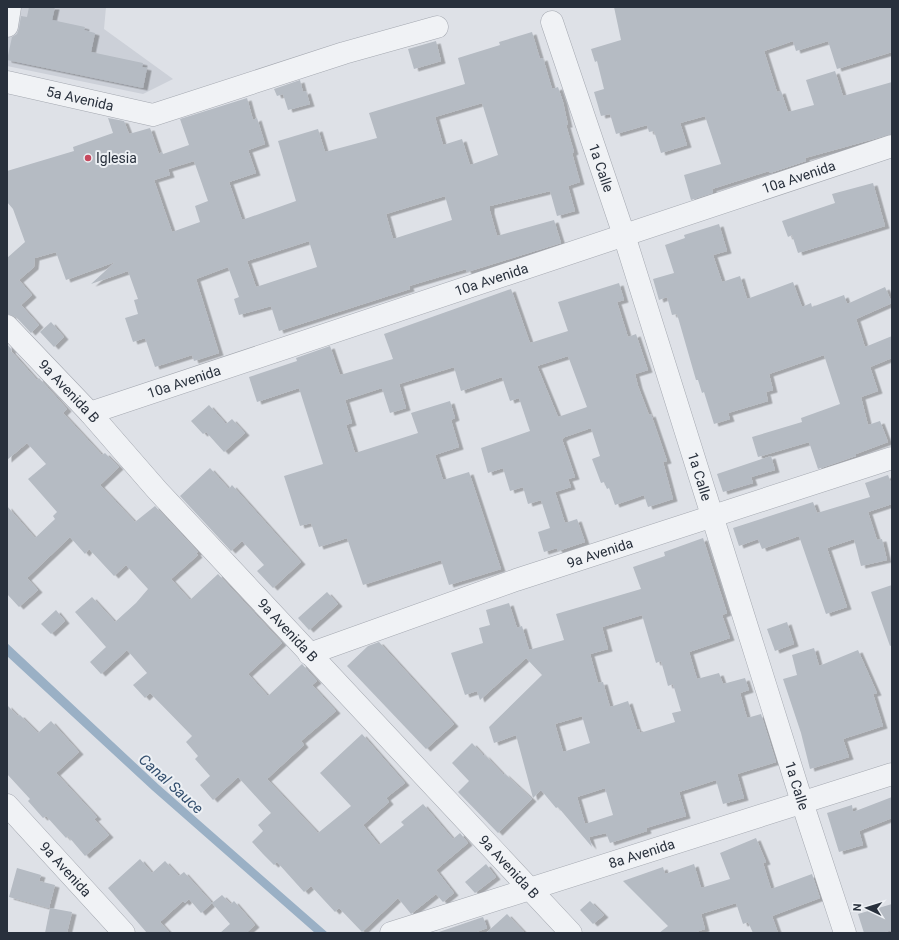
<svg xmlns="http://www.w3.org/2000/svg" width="899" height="940" font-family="Roboto,sans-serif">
	<defs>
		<filter id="shadow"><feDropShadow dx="4.5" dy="2.5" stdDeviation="0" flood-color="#0004"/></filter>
	</defs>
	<rect width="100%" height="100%" fill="#dee1e7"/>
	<path fill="#ccd0d8" d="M 13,7 L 106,7 L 104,29 L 173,79 L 143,94 L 7,66 L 7,44 Z"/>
	<path fill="#9ab0c5" d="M 7,643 L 159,785 L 328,933 L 315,933 L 152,790 L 7,656 Z"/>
	<g fill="#b5bbc3" fill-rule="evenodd" filter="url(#shadow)">
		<path d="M 29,7 L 55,7 L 52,20 L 85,27 L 84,30 L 95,33 L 91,52 L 143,63 L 142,67 L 147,68 L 143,88 L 7,60 L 12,37 L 17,34 L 19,28 L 21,16 L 27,17 Z"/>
		<path d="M 614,7 L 892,7 L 892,52 L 837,69 L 828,41 L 796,51 L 793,41 L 764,51 L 777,92 L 781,91 L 788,112 L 814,105 L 806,80 L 835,71 L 843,96 L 892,82 L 892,134 L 805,158 L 806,161 L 770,173 L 769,171 L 712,189 L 713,193 L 691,200 L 684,175 L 721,164 L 705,116 L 680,123 L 687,145 L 661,153 L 654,131 L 649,132 L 647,125 L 616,134 L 610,114 L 601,116 L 594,92 L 604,89 L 597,61 L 595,62 L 591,49 L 621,40 Z"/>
		<path d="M 532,32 L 540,59 L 543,58 L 552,89 L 558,87 L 563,102 L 568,125 L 566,125 L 574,152 L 572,153 L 580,182 L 568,186 L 575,211 L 557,216 L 550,191 L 490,206 L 490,211 L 497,236 L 554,220 L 561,243 L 467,272 L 466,269 L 409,286 L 410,289 L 279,331 L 271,306 L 239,315 L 234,299 L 239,297 L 228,267 L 196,279 L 219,353 L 194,361 L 192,355 L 155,367 L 145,338 L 133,342 L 125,318 L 138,314 L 134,300 L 138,299 L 128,271 L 91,284 L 115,262 L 66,280 L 56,252 L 35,258 L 34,267 L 19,280 L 32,295 L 21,305 L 39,325 L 31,333 L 16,317 L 7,314 L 7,258 L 25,242 L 13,209 L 7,202 L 7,171 L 74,151 L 73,147 L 113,133 L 108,118 L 124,121 L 129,134 L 150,128 L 159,154 L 162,152 L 163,154 L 189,145 L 180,119 L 247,98 L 253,120 L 257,118 L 265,144 L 248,150 L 256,173 L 229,182 L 242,220 L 296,201 L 278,141 L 318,129 L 325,152 L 377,138 L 369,113 L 465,84 L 458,58 L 500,45 L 499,42 ZM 482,103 L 498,155 L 470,165 L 462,139 L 443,145 L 435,117 ZM 194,161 L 208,201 L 195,206 L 200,222 L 172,232 L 154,180 L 170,175 L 168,169 ZM 445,196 L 452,220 L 393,239 L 386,214 ZM 309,241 L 317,267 L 256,287 L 247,261 Z"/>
		<path d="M 436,41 L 441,61 L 414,69 L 408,49 Z"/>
		<path d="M 300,80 L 303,92 L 306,91 L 310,104 L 288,110 L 283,94 L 277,96 L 274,89 Z"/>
		<path d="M 873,183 L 885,226 L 798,253 L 792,235 L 788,237 L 782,221 L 835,203 L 832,194 Z"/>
		<path d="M 719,224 L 727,251 L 713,255 L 722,282 L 740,276 L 747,299 L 793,282 L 802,307 L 811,303 L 812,307 L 844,295 L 847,304 L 885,287 L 892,303 L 856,319 L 865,347 L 892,336 L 892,358 L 870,367 L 878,391 L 861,397 L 868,425 L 880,421 L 888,442 L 856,454 L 856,456 L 818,469 L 809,442 L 758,457 L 752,437 L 802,422 L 801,418 L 840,404 L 824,355 L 769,374 L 773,390 L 766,392 L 768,401 L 728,413 L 730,419 L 714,424 L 704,392 L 702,393 L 698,380 L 696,380 L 677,314 L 672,315 L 667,297 L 659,300 L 653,279 L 674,273 L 665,245 L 685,238 L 684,235 Z"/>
		<path d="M 619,283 L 624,300 L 617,302 L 628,337 L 636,334 L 648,370 L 635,374 L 638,386 L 649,415 L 651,414 L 667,461 L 663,462 L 673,499 L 648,507 L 644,495 L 615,505 L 609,488 L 607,489 L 604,482 L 601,483 L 592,459 L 600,456 L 591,428 L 565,437 L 562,439 L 575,477 L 568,479 L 571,487 L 555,492 L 565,523 L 577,519 L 585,542 L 558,551 L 557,548 L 544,552 L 538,532 L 550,528 L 541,500 L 528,504 L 523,487 L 510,491 L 503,468 L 488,473 L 481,448 L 530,431 L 519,398 L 510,401 L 502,377 L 461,391 L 454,367 L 399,384 L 406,408 L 390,413 L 382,388 L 345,400 L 352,423 L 346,425 L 355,453 L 418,433 L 411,413 L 450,401 L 455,418 L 451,420 L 459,447 L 435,455 L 443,480 L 469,472 L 501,569 L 449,585 L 441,560 L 363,585 L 347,538 L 319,547 L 311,523 L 300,526 L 284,476 L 323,464 L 299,388 L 257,402 L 249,377 L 297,361 L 296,358 L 330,346 L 340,375 L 393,359 L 384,334 L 511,289 L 530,343 L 568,331 L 558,302 ZM 568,356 L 587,407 L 558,417 L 537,366 Z"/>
		<path d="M 51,322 L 64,337 L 54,347 L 40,332 Z"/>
		<path d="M 7,344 L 12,350 L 11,351 L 37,380 L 39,378 L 67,409 L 63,413 L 102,455 L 105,453 L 119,467 L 100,485 L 135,522 L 155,506 L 198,552 L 196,553 L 198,555 L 171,579 L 190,600 L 218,574 L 282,643 L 248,674 L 268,696 L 302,664 L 317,681 L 312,685 L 336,711 L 301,741 L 304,745 L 267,779 L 318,833 L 351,806 L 320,773 L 362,734 L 405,783 L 386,798 L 389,802 L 363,825 L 379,845 L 404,825 L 401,822 L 423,804 L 453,839 L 460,833 L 468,843 L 436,870 L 454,893 L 443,902 L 436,894 L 411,914 L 398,898 L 362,932 L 339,908 L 335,912 L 311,886 L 304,892 L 277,862 L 274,865 L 263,854 L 252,842 L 263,831 L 258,825 L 271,813 L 238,777 L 213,800 L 200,785 L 210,776 L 195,759 L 198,756 L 186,742 L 192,736 L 150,693 L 145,698 L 133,685 L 147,673 L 127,650 L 101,674 L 90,662 L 106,647 L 75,612 L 92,597 L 115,622 L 136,603 L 148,589 L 126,565 L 114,576 L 89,549 L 85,554 L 70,537 L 27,578 L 38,590 L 19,607 L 7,594 L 7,506 L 35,538 L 55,519 L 53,516 L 57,512 L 28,479 L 46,464 L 27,443 L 7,460 Z"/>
		<path d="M 209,405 L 226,424 L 232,419 L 245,433 L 224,452 L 206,432 L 203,434 L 191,421 Z"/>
		<path d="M 771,456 L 775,470 L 751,477 L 753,483 L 723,492 L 717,474 Z"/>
		<path d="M 210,468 L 229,489 L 232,485 L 301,562 L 273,588 L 257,571 L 264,565 L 242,541 L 231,551 L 180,496 Z"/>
		<path d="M 888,475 L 892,486 L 892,504 L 868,512 L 877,540 L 882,539 L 887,560 L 861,566 L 854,539 L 827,548 L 847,607 L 826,614 L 799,536 L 762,549 L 758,539 L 739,546 L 733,528 L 813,502 L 817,513 L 870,497 L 865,483 Z"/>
		<path d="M 703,538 L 727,613 L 722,615 L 730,638 L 689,652 L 697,679 L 719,673 L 723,684 L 745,678 L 749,690 L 740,693 L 747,718 L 761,714 L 776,762 L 737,774 L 744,798 L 723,804 L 716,780 L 679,792 L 686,816 L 646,828 L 647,831 L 610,843 L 606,833 L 589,837 L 592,847 L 558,807 L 556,808 L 541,790 L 533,798 L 516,735 L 494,743 L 489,727 L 542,675 L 526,658 L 480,700 L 477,691 L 465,695 L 451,653 L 483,643 L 479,628 L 490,625 L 486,610 L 509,603 L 517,628 L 522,626 L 529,650 L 564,640 L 556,614 L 641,589 L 633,567 L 665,556 L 664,552 ZM 642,615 L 656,663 L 661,661 L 668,686 L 673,684 L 681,711 L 672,713 L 675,722 L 640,733 L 639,729 L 637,729 L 628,701 L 610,707 L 603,682 L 598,683 L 590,654 L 608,649 L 602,627 ZM 582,716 L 590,743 L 563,752 L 555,724 ZM 605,788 L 613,815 L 585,824 L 577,797 Z"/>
		<path d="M 892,585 L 892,645 L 890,646 L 871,592 Z"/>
		<path d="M 327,592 L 338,604 L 309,630 L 298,618 Z"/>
		<path d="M 56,610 L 65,621 L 51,634 L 41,624 Z"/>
		<path d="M 787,622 L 794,644 L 775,651 L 767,629 Z"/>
		<path d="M 379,642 L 454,724 L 426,749 L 347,666 L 368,646 Z"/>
		<path d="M 814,648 L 819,666 L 858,650 L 877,693 L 873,694 L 883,726 L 843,739 L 849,757 L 810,769 L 801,733 L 783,679 L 797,675 L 792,655 Z"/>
		<path d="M 7,705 L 18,716 L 20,715 L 38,733 L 51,721 L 79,752 L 56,773 L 97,817 L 94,819 L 109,835 L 85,856 L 68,836 L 66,838 L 46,816 L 43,818 L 28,801 L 30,799 L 7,774 Z"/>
		<path d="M 472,743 L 486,758 L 484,754 L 505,776 L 504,773 L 532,799 L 498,833 L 458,792 L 469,781 L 452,763 Z"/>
		<path d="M 892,797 L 892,818 L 859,831 L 863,845 L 839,852 L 827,813 L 852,805 L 853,812 Z"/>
		<path d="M 756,838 L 766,862 L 763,863 L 771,889 L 812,874 L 820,898 L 772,916 L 778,933 L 753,933 L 748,922 L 743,924 L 736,903 L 701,914 L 705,929 L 693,933 L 659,933 L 668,926 L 623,881 L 663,867 L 665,874 L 694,864 L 701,888 L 730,879 L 720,853 Z"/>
		<path d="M 140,859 L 152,873 L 165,861 L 179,876 L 184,872 L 212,903 L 222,895 L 231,904 L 234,901 L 255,925 L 246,933 L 220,933 L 230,924 L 212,903 L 201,913 L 189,899 L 185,903 L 183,901 L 160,922 L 170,933 L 147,933 L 108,888 Z"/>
		<path d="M 486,864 L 496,877 L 475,893 L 465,882 Z"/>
		<path d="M 17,868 L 41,875 L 39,881 L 55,885 L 49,908 L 9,897 Z"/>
		<path d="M 590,901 L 604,915 L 593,924 L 580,910 Z"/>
		<path d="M 892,904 L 892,930 L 881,933 L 864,933 L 858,914 Z"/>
		<path d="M 50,908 L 72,912 L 67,933 L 45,933 Z"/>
		<path d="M 507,914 L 525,933 L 486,933 Z"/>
		<path d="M 483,917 L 487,928 L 474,933 L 436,933 Z"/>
	</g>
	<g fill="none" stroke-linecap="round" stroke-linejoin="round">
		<g stroke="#a4a8b0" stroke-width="23">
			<g id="minor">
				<path id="s1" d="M 552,22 L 624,235 L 802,802 L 845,933"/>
				<path d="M 7,26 L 10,7"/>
				<path id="s2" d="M 7,82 L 153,115 L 344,53 L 437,27"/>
				<path id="s3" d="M 7,326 L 90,413 L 157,490 L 571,933"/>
				<path id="s4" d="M 90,413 L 892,146"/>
				<path id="s5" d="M 309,654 L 516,580 L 892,458"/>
				<path id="s6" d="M 7,805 L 124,933"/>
				<path id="s7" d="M 391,933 L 892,774"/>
			</g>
		</g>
		<use href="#minor" stroke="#f0f2f5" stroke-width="22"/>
	</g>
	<circle fill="#c7485d" stroke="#edf0f4" stroke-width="1.5" cx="88" cy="158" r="4"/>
	<g text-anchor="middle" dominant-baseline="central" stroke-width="4" stroke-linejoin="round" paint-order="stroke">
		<g font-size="14" fill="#28303c" stroke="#edf0f4">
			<text stroke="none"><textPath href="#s2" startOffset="75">5a Avenida</textPath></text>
			<text stroke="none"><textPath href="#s1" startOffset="154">1a Calle</textPath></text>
			<text stroke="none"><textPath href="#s4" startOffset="747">10a Avenida</textPath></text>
			<text stroke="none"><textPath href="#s4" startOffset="423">10a Avenida</textPath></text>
			<text stroke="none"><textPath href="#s4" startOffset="99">10a Avenida</textPath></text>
			<text stroke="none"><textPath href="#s3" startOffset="90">9a Avenida B</textPath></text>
			<text stroke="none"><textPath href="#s1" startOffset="478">1a Calle</textPath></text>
			<text stroke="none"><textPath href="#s5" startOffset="308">9a Avenida</textPath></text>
			<text stroke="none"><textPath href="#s3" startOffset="414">9a Avenida B</textPath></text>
			<text stroke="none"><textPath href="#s1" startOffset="802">1a Calle</textPath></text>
			<text stroke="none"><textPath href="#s7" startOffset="263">8a Avenida</textPath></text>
			<text stroke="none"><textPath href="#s3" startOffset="738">9a Avenida B</textPath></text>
			<text stroke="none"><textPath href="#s6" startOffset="87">9a Avenida</textPath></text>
		</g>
		<g font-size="14" fill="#28303c" stroke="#edf0f4" text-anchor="start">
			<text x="96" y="158">Iglesia</text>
		</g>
		<g font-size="15" font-style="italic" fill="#344f6e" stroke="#edf0f4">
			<text transform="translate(171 784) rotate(42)">Canal Sauce</text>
		</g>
	</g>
	<rect width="899" height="940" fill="none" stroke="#28303c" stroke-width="16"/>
	<g transform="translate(867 908) rotate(274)" stroke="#edf0f4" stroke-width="3" paint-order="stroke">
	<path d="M0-3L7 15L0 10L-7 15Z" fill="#28303c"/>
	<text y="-6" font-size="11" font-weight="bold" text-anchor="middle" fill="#28303c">N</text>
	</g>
</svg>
